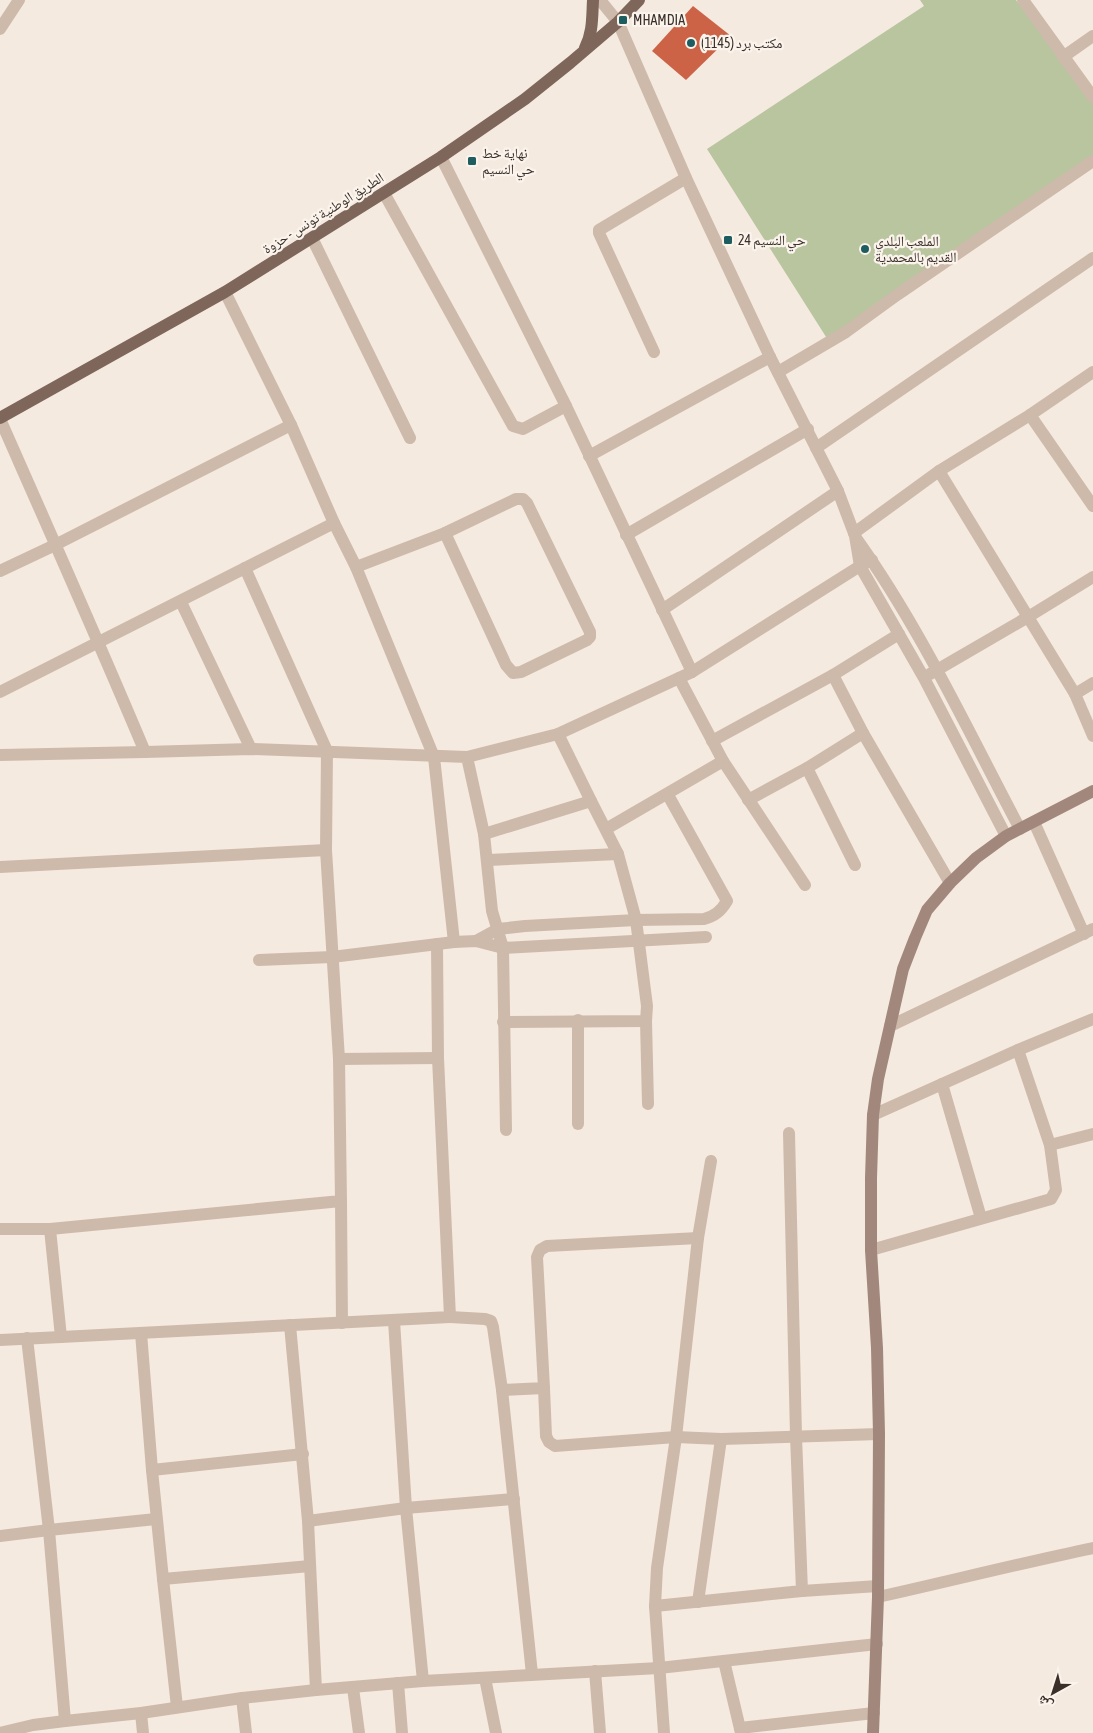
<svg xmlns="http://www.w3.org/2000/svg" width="1093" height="1733" font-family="'Asap Condensed','Noto Naskh Arabic',sans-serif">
	<rect width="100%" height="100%" fill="#f5eae0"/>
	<path fill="#b9c59f" d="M 920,0 L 1016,0 L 1093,99 L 1093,159 L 828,340 L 707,149 L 924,6 Z"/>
	<path fill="#cc6347" d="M 693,6 L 731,36 L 686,80 L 652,51 Z"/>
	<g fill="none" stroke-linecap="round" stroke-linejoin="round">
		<g stroke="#cebaab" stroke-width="12">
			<path d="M 600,0 L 618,22 L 686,178 L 770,357 L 838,491 L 855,536 L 860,566 L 924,678 L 1006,836"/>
			<path d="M 1023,0 L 1093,97"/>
			<path d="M 0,29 L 19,0"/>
			<path d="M 1063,57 L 1093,36"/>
			<path d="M 441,157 L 566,406 L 692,672"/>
			<path d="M 384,193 L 513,426 L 523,429 L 566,406"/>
			<path d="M 312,238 L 410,438"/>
			<path d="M 225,292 L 291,425 L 334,523 L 356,567 L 434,757 L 454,942"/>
			<path d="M 654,352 L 599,233 L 599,230 L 686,178"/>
			<path d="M 778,372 L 846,332 L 897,295 L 1093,161"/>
			<path d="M 1030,415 L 1093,506"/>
			<path d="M 0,419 C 49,530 98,640 145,752 L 251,749 L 467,757 L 484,834 L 492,911 L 503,948 L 506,1130"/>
			<path d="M 816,448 L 1093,258"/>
			<path d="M 589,456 L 770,357"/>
			<path d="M 939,471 L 1075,694 L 1093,683"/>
			<path d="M 516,499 L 523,499 L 527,503 L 590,632 L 590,637 L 587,640 L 521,672 L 513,673 L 506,665 L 445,533 Z"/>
			<path d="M 854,533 L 939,471 L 1030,415 L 1093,372"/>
			<path d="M 626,535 L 808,429"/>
			<path d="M 856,538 C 921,629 968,731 1020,829"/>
			<path d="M 356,567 L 445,533"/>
			<path d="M 245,568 L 327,751 L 326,850 L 339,1059 L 341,1201 L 50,1229 L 61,1337 L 450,1317 L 438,1058 L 437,944"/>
			<path d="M 0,571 L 55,545 L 291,425"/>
			<path d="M 181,602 L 251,749"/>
			<path d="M 662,610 L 838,491"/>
			<path d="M 930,674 L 1028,617 L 1093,577"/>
			<path d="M 0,692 L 334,523"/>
			<path d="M 1075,694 L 1093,736"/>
			<path d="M 863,733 L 950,883"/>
			<path d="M 558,734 L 591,801"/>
			<path d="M 712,741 L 833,675"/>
			<path d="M 0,755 L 145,752"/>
			<path d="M 467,757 L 558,734 L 692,672 L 860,566 L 872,560"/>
			<path d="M 723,761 L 805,885"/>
			<path d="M 748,800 L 807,768"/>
			<path d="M 1034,822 L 1084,934"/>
			<path d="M 606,829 L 723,761 L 679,678"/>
			<path d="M 484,834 L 591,801 L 618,854"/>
			<path d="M 488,860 L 618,854 L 636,920 L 647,1006 L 646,1021 L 503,1022"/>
			<path d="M 855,865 L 807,768 L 863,733 L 833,675 L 899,634"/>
			<path d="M 0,867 L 326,850"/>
			<path d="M 476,941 L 498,929 L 525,926 L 636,920 L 704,919 C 715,916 721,911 727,901 L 668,795"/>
			<path d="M 259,960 L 332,957 L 454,942 L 476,941 L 503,948 L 706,937"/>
			<path d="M 646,1021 L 648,1104"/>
			<path d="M 890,1026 L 1093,929"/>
			<path d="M 1018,1050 L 1050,1145"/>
			<path d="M 339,1059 L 438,1058"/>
			<path d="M 942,1084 L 981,1218"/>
			<path d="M 873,1115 L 1018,1050 L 1093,1019"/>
			<path d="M 578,1124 L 578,1020"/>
			<path d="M 341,1201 L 342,1323"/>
			<path d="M 0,1229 L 50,1229"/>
			<path d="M 871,1250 L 1051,1199 L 1056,1190 L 1050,1145 L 1093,1134"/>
			<path d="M 450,1317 L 485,1319 L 491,1321 L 493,1327 L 502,1390 L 544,1388 L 537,1257 L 540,1250 L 547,1246 L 698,1238"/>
			<path d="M 394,1321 L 406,1508 L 423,1681"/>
			<path d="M 290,1325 L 308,1521 L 316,1690"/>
			<path d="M 141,1333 L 152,1470"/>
			<path d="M 0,1340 L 61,1337"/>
			<path d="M 544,1388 L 546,1436 L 549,1442 L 555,1446 L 676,1437 L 721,1439 L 879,1434"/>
			<path d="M 502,1390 L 532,1674"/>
			<path d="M 303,1454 L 152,1470 L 163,1579 L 310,1566"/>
			<path d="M 308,1521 L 406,1508 L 514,1499"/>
			<path d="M 0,1536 L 49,1530 L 27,1338"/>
			<path d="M 163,1579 L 177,1707"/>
			<path d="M 802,1591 L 878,1586"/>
			<path d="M 878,1597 C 950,1581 1021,1563 1093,1548"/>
			<path d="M 698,1602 L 721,1439"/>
			<path d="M 655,1606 L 802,1591 L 796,1436 L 789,1133"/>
			<path d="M 724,1661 L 741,1733"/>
			<path d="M 595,1671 L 600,1733"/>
			<path d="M 485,1678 L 496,1733"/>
			<path d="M 398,1683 L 402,1733"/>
			<path d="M 353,1688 L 359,1733"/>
			<path d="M 242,1698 L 246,1733"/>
			<path d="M 141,1713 L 143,1733"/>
			<path d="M 65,1721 L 49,1530 L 156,1519"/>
			<path d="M 740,1728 L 874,1713"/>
			<path d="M 0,1733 L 33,1725 L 65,1721 L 141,1713 L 242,1698 L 316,1690 L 423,1681 L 659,1668 L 877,1644"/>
			<path d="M 664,1733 L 655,1606 L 657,1568 L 676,1437 L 698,1238 L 711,1161"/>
		</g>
		<path stroke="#a2887c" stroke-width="12" d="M 873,1733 L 878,1597 L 879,1434 L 877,1348 L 871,1250 L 871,1178 L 873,1115 L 878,1079 L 890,1026 L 903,969 L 915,938 L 927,910 L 950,883 L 976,858 L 1006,836 L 1093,791"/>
		<g stroke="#7e665b" stroke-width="12">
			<path d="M 585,48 C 593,32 592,18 593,0"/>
			<path d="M 0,418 L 225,292 L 441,157 L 525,99 L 570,63 L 618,22 L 639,0"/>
		</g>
	</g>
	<g fill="#1d5d60" stroke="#fbf4ed" stroke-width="2">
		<rect x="618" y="15" width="10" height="10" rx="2.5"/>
		<circle cx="691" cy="43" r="5"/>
		<rect x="467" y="156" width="10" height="10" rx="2.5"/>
		<rect x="723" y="235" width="10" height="10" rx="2.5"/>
		<circle cx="865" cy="249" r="5"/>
	</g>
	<g text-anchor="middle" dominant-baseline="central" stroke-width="4.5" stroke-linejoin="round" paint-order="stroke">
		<g font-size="14" fill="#3b2f2a" stroke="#fbf4ed" text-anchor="start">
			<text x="633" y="20">MHAMDIA</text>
			<text x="701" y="43">مكتب برد (1145)</text>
			<text x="482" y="153">نهاية خط<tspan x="482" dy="16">حي النسيم</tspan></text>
			<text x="738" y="240">حي النسيم 24</text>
			<text x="875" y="241">الملعب البلدي<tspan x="875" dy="16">القديم بالمحمدية</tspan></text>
		</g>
		<g font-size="14" fill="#3b2f2a" stroke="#fbf4ed">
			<text transform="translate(323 213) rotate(-32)">الطريق الوطنية تونس - حزوة</text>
		</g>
	</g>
	<g transform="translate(1053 1693) rotate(219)" stroke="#fbf4ed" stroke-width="4" paint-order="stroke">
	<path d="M0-4L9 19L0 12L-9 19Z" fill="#3b2f2a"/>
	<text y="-8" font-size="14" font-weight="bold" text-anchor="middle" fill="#3b2f2a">ش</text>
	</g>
</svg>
